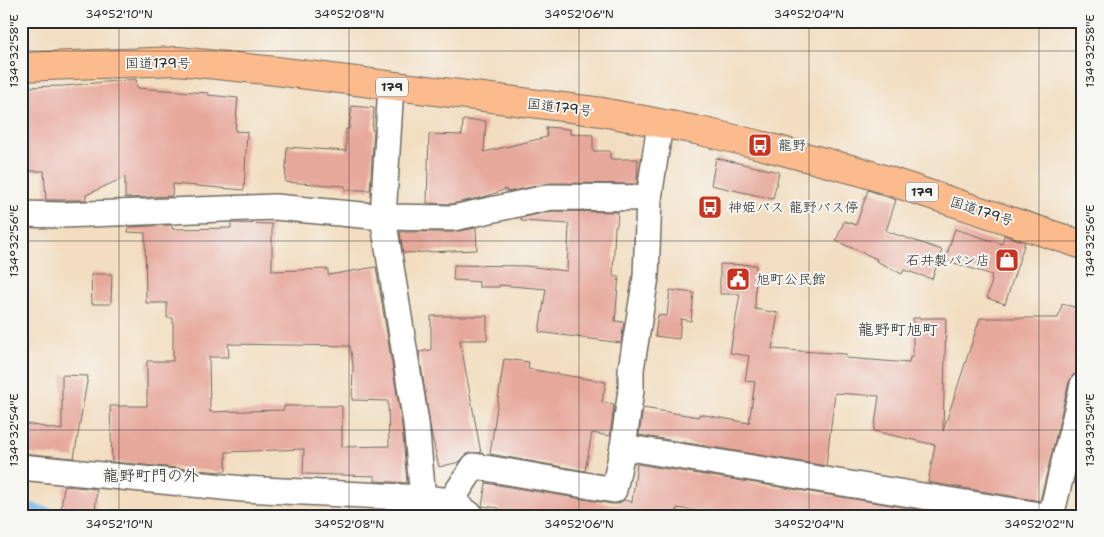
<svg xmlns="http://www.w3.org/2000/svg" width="1104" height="537" font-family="'Shantell Sans','Klee One',sans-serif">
	<rect width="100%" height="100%" fill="#f6f6f2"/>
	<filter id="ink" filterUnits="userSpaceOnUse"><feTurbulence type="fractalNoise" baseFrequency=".02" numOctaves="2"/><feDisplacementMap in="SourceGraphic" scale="10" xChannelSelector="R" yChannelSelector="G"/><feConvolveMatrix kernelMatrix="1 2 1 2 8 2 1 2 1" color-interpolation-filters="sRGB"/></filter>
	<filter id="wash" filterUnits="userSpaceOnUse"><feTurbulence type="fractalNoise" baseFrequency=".0096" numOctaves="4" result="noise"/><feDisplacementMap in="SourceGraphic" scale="20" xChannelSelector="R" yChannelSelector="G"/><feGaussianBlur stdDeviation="1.12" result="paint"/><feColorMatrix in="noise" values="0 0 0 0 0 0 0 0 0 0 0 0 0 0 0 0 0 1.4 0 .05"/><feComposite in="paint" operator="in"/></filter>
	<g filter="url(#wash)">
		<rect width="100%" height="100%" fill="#f2ddc0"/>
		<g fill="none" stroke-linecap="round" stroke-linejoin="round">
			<path stroke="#72b7e9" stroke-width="8" d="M 21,504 L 64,516"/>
		</g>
		<g id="blocks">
			<g fill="#e7a89c" fill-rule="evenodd">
				<path d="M 136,79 L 137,88 L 208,93 L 208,95 L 238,98 L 235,131 L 247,132 L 244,190 L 173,184 L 172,196 L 125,198 L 125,177 L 86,195 L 86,200 L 46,200 L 44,171 L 27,171 L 24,87 L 64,86 Z"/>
				<path d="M 352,106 L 374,108 L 372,130 L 374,130 L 370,190 L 345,190 L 345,186 L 285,182 L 287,147 L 346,151 L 346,129 L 349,129 Z"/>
				<path d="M 463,120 L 486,121 L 484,152 L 547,137 L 546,127 L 570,129 L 570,134 L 593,135 L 593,151 L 610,151 L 610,159 L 638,159 L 637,184 L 551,183 L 507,192 L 506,189 L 487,196 L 452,204 L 427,203 L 429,134 L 462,135 Z"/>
				<path d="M 716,158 L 779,172 L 773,199 L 711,185 Z"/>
				<path d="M 868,190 L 896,200 L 886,231 L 942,250 L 932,279 L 904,270 L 902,274 L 876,261 L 877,259 L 836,241 L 844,221 L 856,225 Z"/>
				<path d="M 552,211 L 618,212 L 617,226 L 615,226 L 613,276 L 619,276 L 615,321 L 624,322 L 621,343 L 539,332 L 546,289 L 499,285 L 499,287 L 479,287 L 479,282 L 453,280 L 454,265 L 526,266 L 567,271 L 569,224 L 521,221 L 521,218 Z"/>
				<path d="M 231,223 L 272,224 L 272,271 L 328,269 L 328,275 L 376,267 L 402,425 L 407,483 L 375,481 L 375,476 L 303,474 L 304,449 L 226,452 L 226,471 L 221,471 L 221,472 L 112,462 L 110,406 L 147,406 L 147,361 L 173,361 L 173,318 L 167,318 L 167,303 L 146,303 L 145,233 L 128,232 L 128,227 L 172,225 L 172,229 L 231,228 ZM 228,344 L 350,346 L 353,365 L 352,400 L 388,401 L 389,446 L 342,447 L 342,406 L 284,406 L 284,410 L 210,412 L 209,357 L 229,357 Z"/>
				<path d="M 476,228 L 477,250 L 403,253 L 400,232 L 453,232 Z"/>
				<path d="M 955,229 L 1002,244 L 1004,235 L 1025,242 L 1005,304 L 987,298 L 992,280 L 991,279 L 992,275 L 945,260 Z"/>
				<path d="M 720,264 L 756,265 L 755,309 L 778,313 L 772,349 L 846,354 L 846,358 L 909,363 L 910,357 L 913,357 L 913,318 L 946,318 L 943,431 L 980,318 L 1058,318 L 1062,304 L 1083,309 L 1083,371 L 1073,375 L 1069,382 L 1040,501 L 928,482 L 935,445 L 874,431 L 879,396 L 835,393 L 826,466 L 639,435 L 643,408 L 699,417 L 699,414 L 749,423 L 755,382 L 745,381 L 749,356 L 730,353 L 740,294 L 720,294 Z"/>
				<path d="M 91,274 L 112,274 L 111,304 L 92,304 Z"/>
				<path d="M 670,290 L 694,293 L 691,321 L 681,319 L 679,339 L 655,336 L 658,315 L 667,316 Z"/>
				<path d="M 431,316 L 487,316 L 487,340 L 460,340 L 481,453 L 469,453 L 459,462 L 439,467 L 431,432 L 419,352 L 431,350 Z"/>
				<path d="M 504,359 L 529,362 L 528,369 L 606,382 L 602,402 L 614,404 L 610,436 L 592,433 L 585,471 L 490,454 Z"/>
				<path d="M 62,375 L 88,376 L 74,458 L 21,453 L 21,423 L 62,430 Z"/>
				<path d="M 1083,447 L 1083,486 L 1074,484 Z"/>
				<path d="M 637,464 L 916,509 L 915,516 L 728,516 L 677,508 L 676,516 L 498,516 L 499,508 L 482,506 L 486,483 L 612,504 L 618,504 L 624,500 L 632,502 Z"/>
				<path d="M 64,486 L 97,489 L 95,513 L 61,509 Z"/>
			</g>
		</g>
	</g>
	<g filter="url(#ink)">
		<use href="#blocks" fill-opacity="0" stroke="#71695f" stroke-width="1"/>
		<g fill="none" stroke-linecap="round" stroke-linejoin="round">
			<g stroke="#71695f" stroke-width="28">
				<g id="minor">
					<path d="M 391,86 L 383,217 L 416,423 L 423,498"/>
					<path d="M 21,214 L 62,215 L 275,207 L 383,217 L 453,218 L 551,197 L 649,198"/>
					<path d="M 623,447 L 631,390 L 631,369 L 646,277 L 649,198 L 660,124"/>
					<path d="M 21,467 L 243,489 L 423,498 L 451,501 L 472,516"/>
					<path d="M 451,501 L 474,466 L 614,490 L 623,447 L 1045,516"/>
					<path d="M 1051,516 L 1083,385"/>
				</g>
			</g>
			<g stroke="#71695f" stroke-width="30">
				<path id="trunk" d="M 21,67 L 178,61 L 276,71 L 602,112 L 696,130 L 760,145 L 862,172 L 1083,245"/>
			</g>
			<use href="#minor" stroke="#fff" stroke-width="25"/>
			<use href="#trunk" stroke="#fbbb8d" stroke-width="28"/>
		</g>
	</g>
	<path fill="none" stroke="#2b2b2b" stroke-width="1" stroke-opacity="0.45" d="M 119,21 L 119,516M 349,21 L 349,516M 579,21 L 579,516M 809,21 L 809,516M 1039,21 L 1039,516M 21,51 L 1083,51M 21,241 L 1083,241M 21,430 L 1083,430"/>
	<defs>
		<g id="bus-square" transform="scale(1.25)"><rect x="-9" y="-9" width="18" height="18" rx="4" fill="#c8321e" stroke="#f6f6f2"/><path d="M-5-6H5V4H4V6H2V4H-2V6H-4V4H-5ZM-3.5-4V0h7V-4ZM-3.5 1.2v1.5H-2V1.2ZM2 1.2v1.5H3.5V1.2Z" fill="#fff"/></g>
		<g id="shop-square" transform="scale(1.25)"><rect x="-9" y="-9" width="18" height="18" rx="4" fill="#c8321e" stroke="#f6f6f2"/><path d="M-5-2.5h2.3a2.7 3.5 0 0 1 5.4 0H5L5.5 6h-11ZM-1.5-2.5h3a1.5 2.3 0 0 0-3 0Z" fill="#fff"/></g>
		<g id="civic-square" transform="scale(1.25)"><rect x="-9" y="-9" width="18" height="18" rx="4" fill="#c8321e" stroke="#f6f6f2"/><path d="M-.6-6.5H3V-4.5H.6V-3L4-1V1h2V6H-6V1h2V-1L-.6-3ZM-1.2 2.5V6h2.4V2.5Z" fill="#fff"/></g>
	</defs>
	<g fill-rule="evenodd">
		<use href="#bus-square" x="760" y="145"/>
		<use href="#bus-square" x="710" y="207"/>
		<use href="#shop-square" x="1007" y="260"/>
		<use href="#civic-square" x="738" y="279"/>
	</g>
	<g text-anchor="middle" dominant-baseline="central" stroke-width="4" stroke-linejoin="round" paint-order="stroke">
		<g fill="#f6f6f2" stroke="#686867" stroke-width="1">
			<rect x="376" y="77.5" width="32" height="19" rx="4"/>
			<rect x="906" y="182.5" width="32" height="19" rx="4"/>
		</g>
		<g font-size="12" font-weight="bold" fill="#2b2b2b">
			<text x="392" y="87">179</text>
			<text x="922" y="192">179</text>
		</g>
		<g font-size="14" fill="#2b2b2b" stroke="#f6f6f2">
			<text x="158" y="63">国道179号</text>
			<text transform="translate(560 107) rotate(7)">国道179号</text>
			<text transform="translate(982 211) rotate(18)">国道179号</text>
		</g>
		<g font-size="14" fill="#2b2b2b" stroke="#f6f6f2" text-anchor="start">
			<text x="778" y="145">龍野</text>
			<text x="728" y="207">神姫バス 龍野バス停</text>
			<text x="990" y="260" text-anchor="end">石井製パン店</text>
			<text x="756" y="279">旭町公民館</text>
		</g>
		<g font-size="16" fill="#2b2b2b" stroke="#f6f6f2">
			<text x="898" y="329">龍野町旭町</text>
			<text x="151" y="475">龍野町門の外</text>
		</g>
	</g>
	<rect width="1104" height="537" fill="none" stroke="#f6f6f2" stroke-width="55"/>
	<rect x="28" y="28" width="1048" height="482" fill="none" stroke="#2b2b2b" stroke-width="2"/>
	<g font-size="12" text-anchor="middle" fill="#2b2b2b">
		<text x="119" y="18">34°52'10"N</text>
		<text x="349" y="18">34°52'08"N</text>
		<text x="579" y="18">34°52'06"N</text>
		<text x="809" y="18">34°52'04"N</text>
		<text transform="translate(1090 51) rotate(-90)" y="4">134°32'58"E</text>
		<text transform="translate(14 51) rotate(-90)" y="4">134°32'58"E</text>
		<text transform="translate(1090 241) rotate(-90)" y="4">134°32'56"E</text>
		<text transform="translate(14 241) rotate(-90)" y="4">134°32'56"E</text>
		<text transform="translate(1090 430) rotate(-90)" y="4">134°32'54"E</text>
		<text transform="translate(14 430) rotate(-90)" y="4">134°32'54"E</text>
		<text x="119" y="528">34°52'10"N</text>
		<text x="349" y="528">34°52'08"N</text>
		<text x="579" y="528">34°52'06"N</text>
		<text x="809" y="528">34°52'04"N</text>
		<text x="1039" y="528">34°52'02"N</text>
	</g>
</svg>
